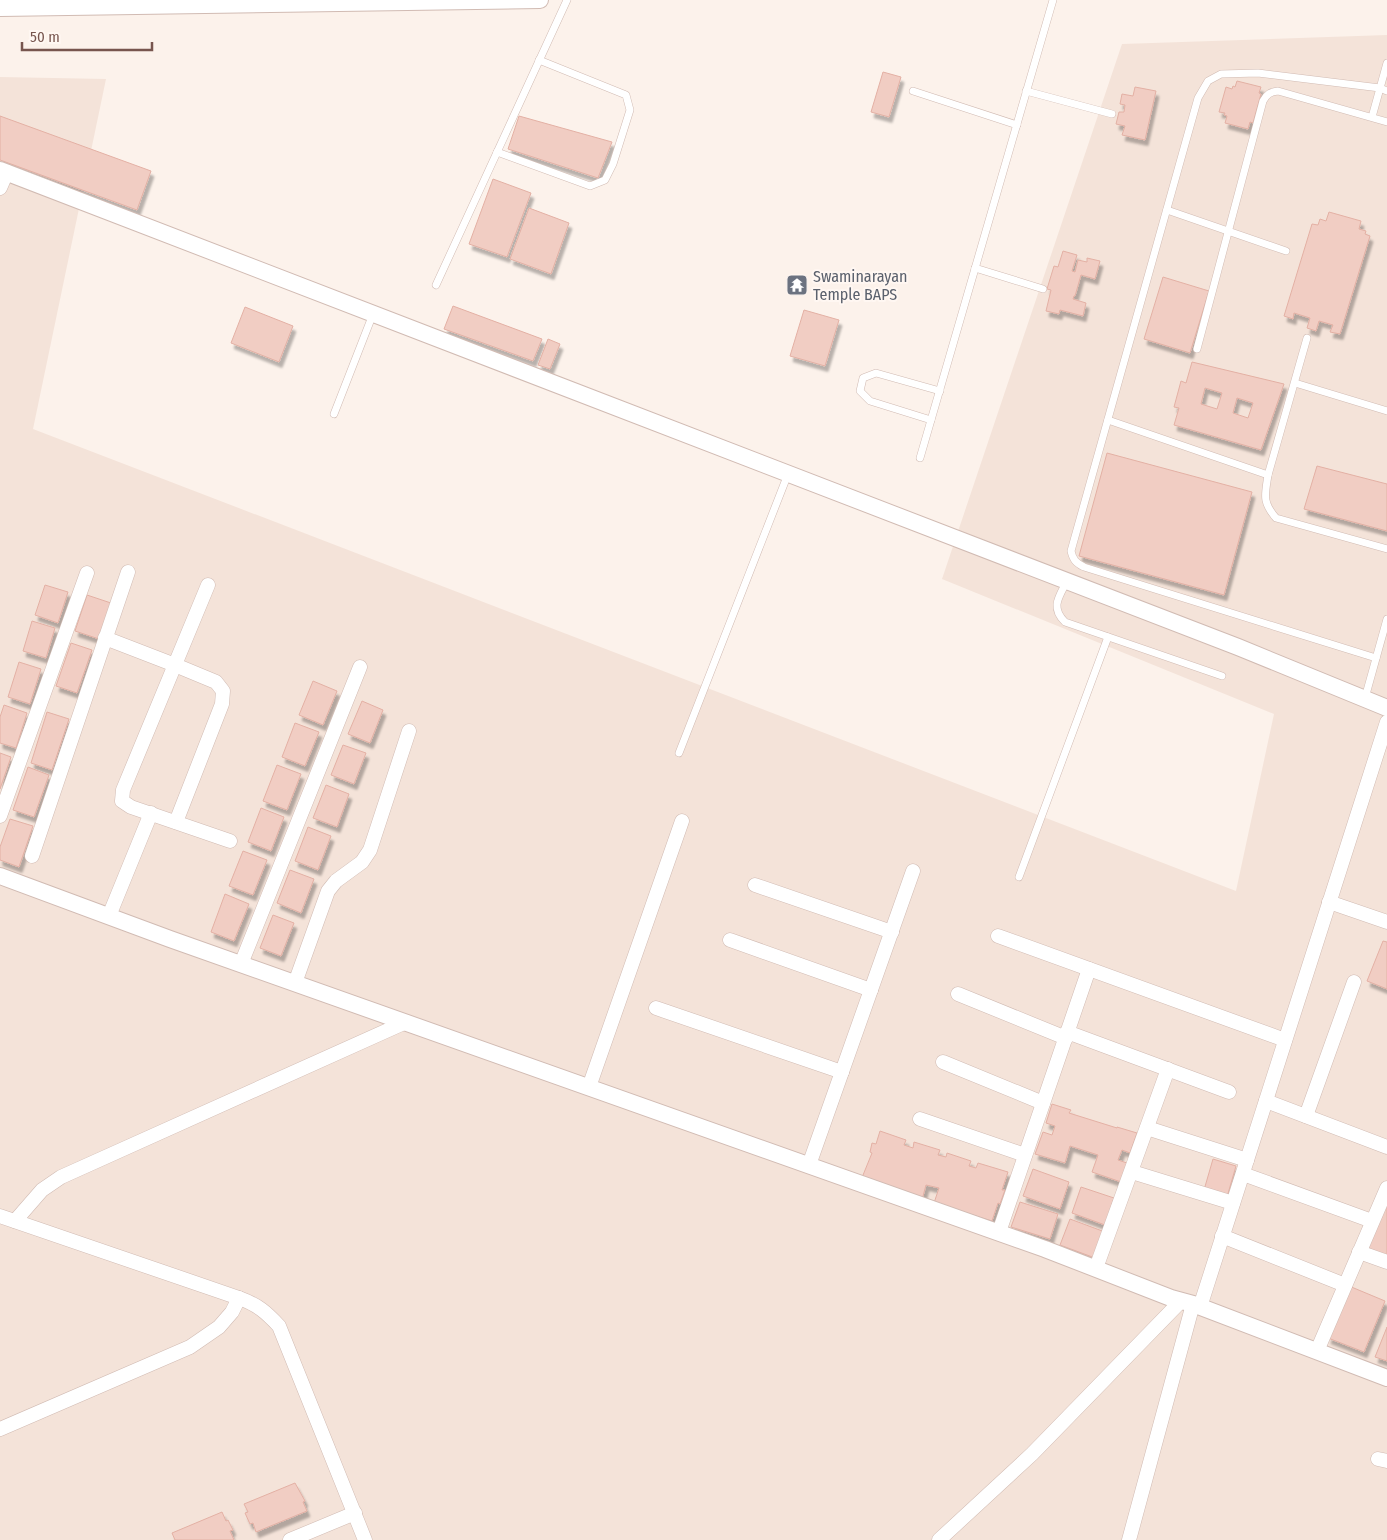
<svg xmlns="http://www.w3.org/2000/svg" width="1387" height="1540" font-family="'Fira Sans Condensed',sans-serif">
	<defs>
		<filter id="shadow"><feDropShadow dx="3" dy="5.5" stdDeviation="1" flood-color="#0004"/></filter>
	</defs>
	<rect width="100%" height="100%" fill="#fcf2eb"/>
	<path fill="#f4e3d9" d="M 1387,35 L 1387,1540 L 0,1540 L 0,77 L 106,79 L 33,429 L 1236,891 L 1274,714 L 942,579 L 1122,44 Z"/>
	<g fill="#f1cdc3" stroke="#e3b0a4" fill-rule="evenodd" filter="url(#shadow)">
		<path d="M 883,72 L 901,77 L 889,117 L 871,112 Z"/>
		<path d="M 1237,81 L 1261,87 L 1259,93 L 1261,94 L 1253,123 L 1250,122 L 1248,129 L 1225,123 L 1227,116 L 1224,115 L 1225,113 L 1219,112 L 1226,87 L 1232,89 L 1233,86 L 1235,87 Z"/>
		<path d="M 1135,87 L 1156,91 L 1145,140 L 1122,135 L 1125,126 L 1116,124 L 1119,112 L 1124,112 L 1125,105 L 1120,104 L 1122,94 L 1133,96 Z"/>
		<path d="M 0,116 L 151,171 L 137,210 L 0,160 Z"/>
		<path d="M 519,116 L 612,142 L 598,178 L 508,149 Z"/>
		<path d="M 493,179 L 531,193 L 507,257 L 469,244 Z"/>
		<path d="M 529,208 L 569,223 L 551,274 L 510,259 Z"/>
		<path d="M 1329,212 L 1361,221 L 1359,229 L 1366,231 L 1365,234 L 1370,236 L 1340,334 L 1330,332 L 1333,325 L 1319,321 L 1316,331 L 1307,328 L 1310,318 L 1294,313 L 1293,319 L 1284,316 L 1312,224 L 1318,225 L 1320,219 L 1326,221 Z"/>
		<path d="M 1063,251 L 1077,255 L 1072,271 L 1075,272 L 1078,260 L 1087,262 L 1087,258 L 1100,261 L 1095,279 L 1081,275 L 1075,296 L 1074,296 L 1073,299 L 1086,303 L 1083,316 L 1060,310 L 1059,314 L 1046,311 L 1051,290 L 1047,289 L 1054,266 L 1058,267 Z"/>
		<path d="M 1163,277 L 1209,291 L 1190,353 L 1144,339 Z"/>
		<path d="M 453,306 L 542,339 L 533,361 L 444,329 Z"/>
		<path d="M 245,307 L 293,326 L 279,362 L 231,343 Z"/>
		<path d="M 804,310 L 839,320 L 825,366 L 790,356 Z"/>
		<path d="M 548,339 L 560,344 L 550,369 L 538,365 Z"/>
		<path d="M 1192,362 L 1284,384 L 1261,450 L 1174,425 L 1179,408 L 1174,407 L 1181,381 L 1186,383 ZM 1205,388 L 1222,393 L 1217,409 L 1201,404 ZM 1237,398 L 1253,403 L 1248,418 L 1233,413 Z"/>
		<path d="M 1107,453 L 1252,492 L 1224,595 L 1079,556 Z"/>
		<path d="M 1317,466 L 1387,484 L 1387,531 L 1304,509 Z"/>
		<path d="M 45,585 L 68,592 L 58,623 L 35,615 Z"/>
		<path d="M 87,595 L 111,603 L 99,639 L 75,631 Z"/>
		<path d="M 32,621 L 55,628 L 46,658 L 23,651 Z"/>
		<path d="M 71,643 L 92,650 L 77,693 L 56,686 Z"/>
		<path d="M 19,662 L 41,669 L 30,704 L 8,697 Z"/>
		<path d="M 313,681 L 337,691 L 323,725 L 299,715 Z"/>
		<path d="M 362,701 L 383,710 L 370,743 L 348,734 Z"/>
		<path d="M 4,705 L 27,713 L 16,748 L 0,743 L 0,717 Z"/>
		<path d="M 47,712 L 69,719 L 52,770 L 31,763 Z"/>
		<path d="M 295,723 L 319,732 L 305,766 L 282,757 Z"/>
		<path d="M 343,745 L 366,753 L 354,784 L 331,775 Z"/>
		<path d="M 0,753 L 11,757 L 0,789 Z"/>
		<path d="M 277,765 L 301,774 L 287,810 L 263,801 Z"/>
		<path d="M 28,767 L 49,775 L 34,817 L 13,810 Z"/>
		<path d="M 326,785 L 349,794 L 337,827 L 313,818 Z"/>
		<path d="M 261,808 L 284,817 L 271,851 L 248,842 Z"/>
		<path d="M 10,819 L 33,826 L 19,867 L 0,860 L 0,847 Z"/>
		<path d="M 308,827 L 331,836 L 318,870 L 295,861 Z"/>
		<path d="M 243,851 L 267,860 L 253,895 L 229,886 Z"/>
		<path d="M 290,870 L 314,879 L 301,913 L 277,903 Z"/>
		<path d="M 225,894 L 249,904 L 234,941 L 211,932 Z"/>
		<path d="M 273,915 L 294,923 L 281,956 L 260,948 Z"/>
		<path d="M 1383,941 L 1387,942 L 1387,989 L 1367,981 Z"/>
		<path d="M 1052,1104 L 1071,1110 L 1069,1113 L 1117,1128 L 1117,1127 L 1137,1133 L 1130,1153 L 1122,1150 L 1118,1160 L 1127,1163 L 1121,1182 L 1092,1172 L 1098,1155 L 1070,1146 L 1065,1163 L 1035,1154 L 1043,1132 L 1052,1135 L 1055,1126 L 1046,1123 Z"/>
		<path d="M 880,1131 L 906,1140 L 904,1145 L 913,1148 L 914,1142 L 940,1150 L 938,1155 L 946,1157 L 947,1153 L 971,1161 L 969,1166 L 976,1168 L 978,1163 L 1008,1172 L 1002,1190 L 1005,1190 L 1000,1204 L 998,1203 L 992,1221 L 934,1203 L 939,1188 L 926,1185 L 922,1200 L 861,1180 L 872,1153 L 870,1152 L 872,1143 L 876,1144 Z"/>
		<path d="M 1213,1159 L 1236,1166 L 1227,1197 L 1204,1190 Z"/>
		<path d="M 1033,1169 L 1069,1182 L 1060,1209 L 1023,1196 Z"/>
		<path d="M 1081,1187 L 1114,1198 L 1105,1225 L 1072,1213 Z"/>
		<path d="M 1387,1201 L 1387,1256 L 1368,1248 Z"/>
		<path d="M 1020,1202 L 1058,1214 L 1050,1239 L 1011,1227 Z"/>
		<path d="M 1070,1219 L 1105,1232 L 1095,1258 L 1060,1245 Z"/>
		<path d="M 1349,1286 L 1385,1301 L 1364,1352 L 1328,1338 Z"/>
		<path d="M 1387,1327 L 1387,1361 L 1375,1357 Z"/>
		<path d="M 295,1483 L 305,1501 L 303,1502 L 307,1511 L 256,1532 L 253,1523 L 250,1524 L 245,1513 L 248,1512 L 244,1504 Z"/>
		<path d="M 222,1512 L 226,1521 L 228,1520 L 233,1530 L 230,1531 L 234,1540 L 175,1540 L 172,1533 Z"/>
	</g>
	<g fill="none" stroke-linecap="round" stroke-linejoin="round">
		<g stroke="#d1bbb3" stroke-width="8">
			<g id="service">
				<path d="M 913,91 L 1017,125"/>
				<path d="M 1026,91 L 1112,114"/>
				<path d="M 1372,117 L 1387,63"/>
				<path d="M 497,152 L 590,186 L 605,180 L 613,164 L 630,110 L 626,95 L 539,60"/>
				<path d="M 1167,210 L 1286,251"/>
				<path d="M 975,268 L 1043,289"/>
				<path d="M 436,285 L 567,0"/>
				<path d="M 1307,338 L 1268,475 C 1265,495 1262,502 1276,518 L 1387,549"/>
				<path d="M 1197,349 L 1263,101 C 1267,94 1270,92 1278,91 L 1387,122"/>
				<path d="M 1295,383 L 1387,411"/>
				<path d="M 334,414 L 373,314"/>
				<path d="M 931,420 L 870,401 L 860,391 L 863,378 L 876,373 L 940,391"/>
				<path d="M 1108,420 L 1268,475"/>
				<path d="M 920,458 L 1053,0"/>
				<path d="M 1067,581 C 1059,597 1050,607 1065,622 L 1222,676"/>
				<path d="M 1376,658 L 1084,567 C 1076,563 1073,560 1071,551 L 1198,98 L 1208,81 L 1221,74 L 1258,73 L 1380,88 L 1387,91"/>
				<path d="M 1365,698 L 1387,619"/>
				<path d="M 679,753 L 788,474"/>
				<path d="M 1019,877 L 1108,637"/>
			</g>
		</g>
		<g stroke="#d1bbb3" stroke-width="15">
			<g id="minor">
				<path d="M 0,188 L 7,172"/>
				<path d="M 208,585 L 123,790 L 122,801 L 131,807 L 230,841"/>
				<path d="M 105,638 L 175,665 L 216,682 L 223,691 L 222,704 L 176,822"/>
				<path d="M 0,816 L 87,573"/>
				<path d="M 32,856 L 128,572"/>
				<path d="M 755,885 L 892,932"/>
				<path d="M 1329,902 L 1387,922"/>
				<path d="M 109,916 L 151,813"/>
				<path d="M 998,936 L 1285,1040"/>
				<path d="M 730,940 L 871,990"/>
				<path d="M 241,964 L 360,667"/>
				<path d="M 295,983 L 328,891 L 336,881 L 362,862 L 370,850 L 409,731"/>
				<path d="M 958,994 L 1066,1038"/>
				<path d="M 656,1008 L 842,1072"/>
				<path d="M 1067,1032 L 1229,1092"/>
				<path d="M 943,1062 L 1043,1103"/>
				<path d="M 589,1087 L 682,821"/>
				<path d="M 1266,1101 L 1387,1147"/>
				<path d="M 1306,1116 L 1354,982"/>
				<path d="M 920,1119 L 1025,1155"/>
				<path d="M 1147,1128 L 1247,1160"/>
				<path d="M 809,1165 L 913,871"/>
				<path d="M 1132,1172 L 1233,1203"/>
				<path d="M 1243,1174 L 1372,1221"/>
				<path d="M 0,1216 L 239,1298 C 258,1305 266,1312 279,1326 L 365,1540"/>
				<path d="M 15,1221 L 42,1190 L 61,1177 L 406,1022"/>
				<path d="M 999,1232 L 1089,969"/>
				<path d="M 1222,1236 L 1345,1285"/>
				<path d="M 1359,1252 L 1387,1262"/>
				<path d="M 1096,1268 L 1168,1069"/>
				<path d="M 1200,1307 L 1387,722"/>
				<path d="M 1317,1351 L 1387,1188"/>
				<path d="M 0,1429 L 190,1347 L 219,1327 L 232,1312 L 239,1298"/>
				<path d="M 1378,1459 L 1387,1461"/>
				<path d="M 290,1540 L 355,1513"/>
				<path d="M 939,1540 L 1032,1454 L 1181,1301"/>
				<path d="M 1129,1540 L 1193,1304"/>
			</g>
		</g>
		<g stroke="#d1bbb3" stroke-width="18">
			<g id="tertiary">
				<path d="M 0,8 L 540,0"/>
				<path d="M 0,170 L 1238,647 L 1387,708"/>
				<path d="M 0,876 L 170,939 L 1045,1249 L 1171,1298 L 1193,1304 L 1387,1378"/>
			</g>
		</g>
		<use href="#service" stroke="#fff" stroke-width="7"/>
		<use href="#minor" stroke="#fff" stroke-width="14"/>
		<use href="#tertiary" stroke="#fff" stroke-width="16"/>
	</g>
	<defs>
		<g id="temple-square" transform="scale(1.125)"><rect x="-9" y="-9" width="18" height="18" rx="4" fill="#6b7280" stroke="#fff7f2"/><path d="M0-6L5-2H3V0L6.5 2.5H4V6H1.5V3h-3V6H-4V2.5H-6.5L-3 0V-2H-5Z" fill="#fff"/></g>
	</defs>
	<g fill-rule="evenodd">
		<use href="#temple-square" x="797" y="285"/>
	</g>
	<g text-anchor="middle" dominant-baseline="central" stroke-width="4" stroke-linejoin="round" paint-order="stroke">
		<g font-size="16" fill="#5b616d" stroke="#fff7f2" text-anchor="start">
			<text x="813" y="276">Swaminarayan<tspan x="813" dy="18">Temple BAPS</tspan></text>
		</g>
	</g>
	<path d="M22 42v8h130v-8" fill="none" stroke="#77554e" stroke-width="2.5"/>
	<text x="30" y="42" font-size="15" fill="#77554e" stroke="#fff7f2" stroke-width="4" paint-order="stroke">50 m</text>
</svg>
